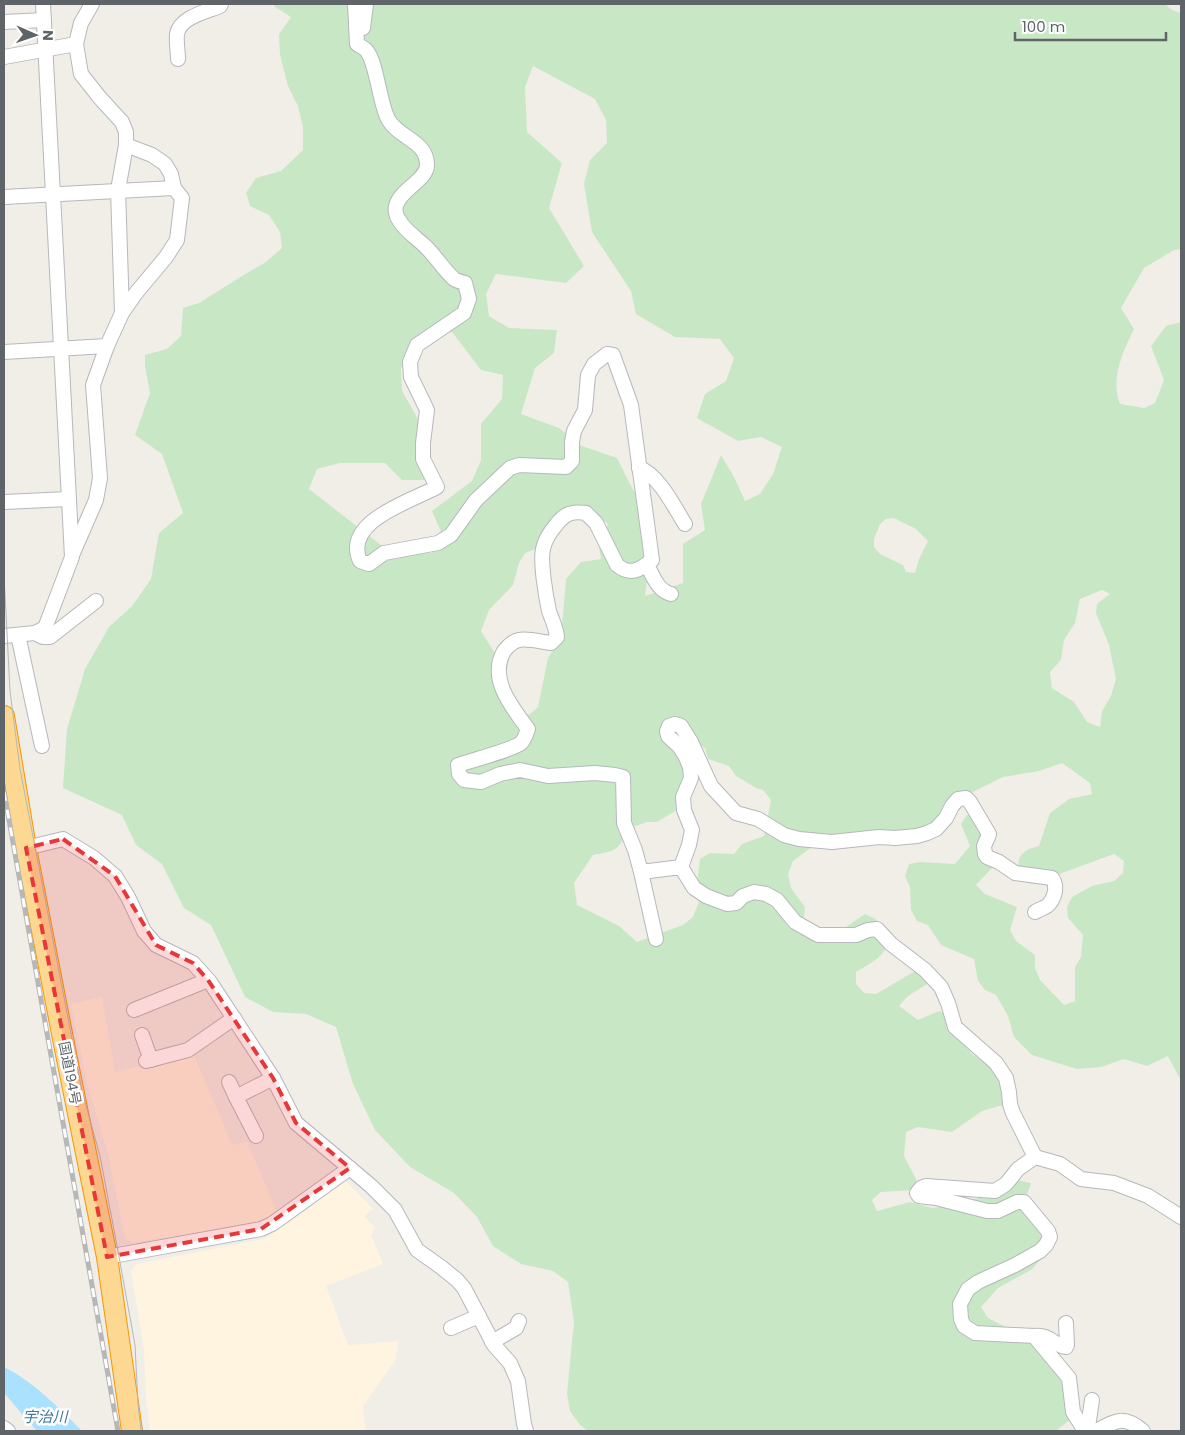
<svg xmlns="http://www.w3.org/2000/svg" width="1185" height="1435" font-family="Poppins,'Noto Sans JP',sans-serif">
	<rect width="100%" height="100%" fill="#f1eee8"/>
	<g fill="#fef4e0">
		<path d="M 102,997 L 115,1072 L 193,1053 L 232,1145 L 247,1142 L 278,1214 L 257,1224 L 222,1228 L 132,1243 L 125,1238 L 108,1154 L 87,1083 L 71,1004 Z"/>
		<path d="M 345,1180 L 373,1209 L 364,1216 L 375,1228 L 371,1235 L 383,1264 L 326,1286 L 348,1345 L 398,1341 L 396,1359 L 363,1406 L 366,1431 L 150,1431 L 146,1397 L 144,1350 L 131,1271 L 137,1264 L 264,1239 L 304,1212 Z"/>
	</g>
	<path fill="#c8e8c5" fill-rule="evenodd" d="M 274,4 L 1165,4 L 1172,10 L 1181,13 L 1181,249 L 1174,250 L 1144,268 L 1121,308 L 1134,329 C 1123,352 1110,378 1120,404 L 1144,408 L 1155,403 L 1164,380 L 1151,346 L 1166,326 L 1181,322 L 1181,1078 L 1179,1077 L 1168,1056 L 1147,1066 L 1124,1059 L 1101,1067 L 1077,1069 L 1032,1055 L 1014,1037 L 1008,1016 L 996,995 L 985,990 L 978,981 L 974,959 L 941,945 L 928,925 L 917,921 L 911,910 L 910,887 L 905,876 L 909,864 L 920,862 L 955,864 L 970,846 L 961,824 L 967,815 L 978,813 L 992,832 L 992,868 L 976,885 L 985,894 L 1017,907 L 1010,930 L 1016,941 L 1035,955 L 1035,968 L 1040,980 L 1064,1005 L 1075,1001 L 1075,967 L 1081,957 L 1083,935 L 1068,918 L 1067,907 L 1072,897 L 1092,886 L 1114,881 L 1123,873 L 1124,861 L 1114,854 L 1032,884 L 1021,880 C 1015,860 1018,851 1039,846 L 1050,813 L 1069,799 L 1092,794 L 1090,783 L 1062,763 L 1039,771 L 1003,777 L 951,803 L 929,830 L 823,839 L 793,861 L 788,874 L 791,888 L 805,907 L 804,918 L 812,928 L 846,927 L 865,914 C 875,918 880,921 885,932 C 894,953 871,963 856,972 L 856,984 L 864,993 L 876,994 L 915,971 L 926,972 L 927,984 L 907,997 L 899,1006 L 918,1020 L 939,1011 L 950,1016 L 959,1039 L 972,1054 L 1001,1074 L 1006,1104 L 982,1111 L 952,1132 L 918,1127 L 906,1132 L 904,1156 L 916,1179 L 917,1190 L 881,1192 L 872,1200 L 877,1211 L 910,1202 L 932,1208 L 956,1205 L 978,1198 L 1008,1178 L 1031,1183 L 1027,1195 L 1032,1217 L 1052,1231 L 1047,1253 L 1031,1270 L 998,1288 L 981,1307 L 988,1318 L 1052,1350 L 1072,1418 L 1056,1431 L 588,1431 L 580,1425 L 570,1411 L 567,1394 L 574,1322 L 568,1282 L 553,1271 L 521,1264 L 493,1246 L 477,1217 L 454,1193 L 410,1167 L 375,1130 L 353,1084 L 336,1027 L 306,1014 L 273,1012 L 245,997 L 211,925 L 184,908 L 162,864 L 136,845 L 122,815 L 63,788 L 67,729 L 85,669 L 109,627 L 132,606 L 151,579 L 159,533 L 183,513 L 162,454 L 135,435 L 150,393 L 145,366 L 145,355 L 167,349 L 181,336 L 183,308 L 199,303 L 242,276 L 266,262 L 282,248 L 280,232 L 269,215 L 250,206 L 246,193 L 256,178 L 281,171 L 303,150 L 303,127 L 298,106 L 288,86 L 280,55 L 279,34 L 291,17 L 275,7 ZM 533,66 L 595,99 L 606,120 L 607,143 L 590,160 L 584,184 L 592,232 L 631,291 L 636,314 L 675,337 L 720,339 L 734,358 L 726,381 L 705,394 L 697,418 L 738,441 L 761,437 L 782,447 L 773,474 L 760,494 L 745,501 L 734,477 L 721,455 L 701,504 L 705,530 L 683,544 L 683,583 L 645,596 L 651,546 L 648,515 L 632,488 L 617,458 L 582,446 L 559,428 L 521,414 L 535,368 L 554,353 L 557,330 L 509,328 L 489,316 L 486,294 L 496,274 L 566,283 L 584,266 L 549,208 L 562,163 L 527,132 L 525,87 ZM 452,332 L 481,370 L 503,375 L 502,399 L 481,424 L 481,460 L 472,481 L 432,511 L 441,532 L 432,553 L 385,548 L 309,489 L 317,469 L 340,463 L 385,463 L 402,480 L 424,480 L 426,433 L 402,391 L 401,368 L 430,334 ZM 590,510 L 608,524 L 599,547 L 601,559 L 581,562 L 566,579 L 561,637 L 548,658 L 538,707 L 529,715 L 505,708 L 495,687 L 494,652 L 481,631 L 489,610 L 513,585 L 519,563 L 525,553 L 547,545 L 568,519 ZM 894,518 L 916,529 L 928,541 L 919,559 L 915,573 L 906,572 L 903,565 L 880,554 L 874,547 L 874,539 L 880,524 L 886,519 ZM 1102,590 L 1110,594 L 1097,604 L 1096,613 L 1109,645 L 1116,679 L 1111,696 L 1102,711 L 1100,727 L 1087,722 L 1074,702 L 1052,688 L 1050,672 L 1061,660 L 1064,640 L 1075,623 L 1080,599 ZM 695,742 L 705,748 L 708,759 L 729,766 L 736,776 L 756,788 L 763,790 L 771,800 L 764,836 L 742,844 L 734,854 L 710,853 L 700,859 L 697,883 L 702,894 L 693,917 L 683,925 L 637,942 L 619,926 L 577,905 L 574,883 L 593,855 C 613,851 621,852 625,830 L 647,822 L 657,822 L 687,804 L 697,783 L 686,749 Z"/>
	<path fill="#aae1ff" d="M 4,1367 C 34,1382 58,1407 82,1431 L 37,1431 L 4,1393 Z"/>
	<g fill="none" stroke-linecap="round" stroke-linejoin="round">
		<g stroke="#b5b8bc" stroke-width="16">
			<g id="minor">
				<path d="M 355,4 L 357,44 C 360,46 364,48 366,50 C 377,62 379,102 388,119 C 398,138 426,140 427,164 C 428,180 400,189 396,206 C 395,210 396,216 399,220 C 404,230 418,239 426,247 C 436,257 444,270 454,279 C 457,281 461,282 465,283 L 469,299 L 464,313 L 417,345 L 410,362 L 411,377 L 427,410 L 423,443 L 423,459 L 437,487 C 412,501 342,521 360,561 L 369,564 L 384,553 L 438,543 L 451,535 L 476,500 L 510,468 L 519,465 L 566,467 L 572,461 L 572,442 L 574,431 L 585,410 L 588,375 L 594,364 L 607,354 L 613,355 L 631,405 L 652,560 C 640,570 630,576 617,565 L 596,523 L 586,513 C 572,511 565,513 556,525 C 550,532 545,539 543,549 C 540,562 546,597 549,611 C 552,620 556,627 557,637 L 551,643 C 542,642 527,638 519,640 C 513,641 508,646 504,651 C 488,679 512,707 528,729 C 526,734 525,739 521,743 C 510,751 472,760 458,765 L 459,774 L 464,780 L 481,782 L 500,774 L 520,770 L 548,776 L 595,773 L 615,775 L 623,777 L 624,823 L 635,850 L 641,872 L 681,867 L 694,888 L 706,896 L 727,904 L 736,903 L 743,896 L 754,892 L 766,894 L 777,900 L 795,922 L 818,935 L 856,935 L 868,930 L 877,929 L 891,944 L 925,970 L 941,987 L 948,1003 L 955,1027 L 996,1063 L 1006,1078 L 1009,1092 L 1010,1104 L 1013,1113 L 1035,1157"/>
				<path d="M 4,22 L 44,20"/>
				<path d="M 363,28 L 366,4"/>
				<path d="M 4,57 L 76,44"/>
				<path d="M 178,59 C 178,51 176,42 177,34 C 180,17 206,12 220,6 L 221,4"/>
				<path d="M 4,197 L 174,188"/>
				<path d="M 122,313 L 118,190 L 126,145"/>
				<path d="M 4,352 L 107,346 L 122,313 L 136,293 L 166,257 L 177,240 L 182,198 L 174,188 L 171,174 L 165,164 L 152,155 L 126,145 L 126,132 L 122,122 L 100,98 L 81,74 L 76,44 L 81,23 L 92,4"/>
				<path d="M 639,468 C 658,474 675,508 685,524"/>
				<path d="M 4,502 L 68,499"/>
				<path d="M 73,553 L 96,500 L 100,478 L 93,385 L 107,346"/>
				<path d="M 647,565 C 653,576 658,591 671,594"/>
				<path d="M 35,633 L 43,637 L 50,637 L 96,601"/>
				<path d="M 18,635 L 42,746"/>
				<path d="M 4,636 L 35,633 L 45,628 L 72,557 L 43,4"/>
				<path d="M 26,848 L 63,839 L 94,858 L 115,876 L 128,897 L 144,931 L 156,945 L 193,963 L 210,982 L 273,1078 L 296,1123 L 371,1186 L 395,1210 L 417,1250 L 441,1267 L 457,1280 L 464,1288 L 494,1345 L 510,1363 L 518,1381 L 524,1424 L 526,1431"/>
				<path d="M 681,867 L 689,845 L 692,830 L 684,810 L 683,797 L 691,778 L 690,767 L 685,755 L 679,746 L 668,736 L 667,731 L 669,726 L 675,724 L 681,726 L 691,742 L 711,786 L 736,813 L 758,819 L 784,835 L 799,839 L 832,842 L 879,837 L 895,838 L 917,836 L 927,833 L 936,829 L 946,818 L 952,806 L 958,799 L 966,798 L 970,802 L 989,834 L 988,837 L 984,846 L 985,854 L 987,857 L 999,862 L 1015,873 L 1052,878 C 1058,886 1055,899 1047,906 C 1044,908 1038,910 1035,912"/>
				<path d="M 641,872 L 656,939"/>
				<path d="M 134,1010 L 208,980"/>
				<path d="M 142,1035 L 151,1060"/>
				<path d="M 146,1061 L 188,1050 L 234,1018"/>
				<path d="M 229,1082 L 236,1097"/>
				<path d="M 256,1136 L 236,1097 L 273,1078"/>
				<path d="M 107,1257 L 261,1229 L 272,1224 L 350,1168"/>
				<path d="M 451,1328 L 479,1316"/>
				<path d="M 1034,1336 C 1051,1334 1053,1346 1066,1347 L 1067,1345 L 1066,1323"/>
				<path d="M 492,1342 L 516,1328 L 519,1321"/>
				<path d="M 4,1428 L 8,1431"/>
				<path d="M 1085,1431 L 1073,1412 L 1069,1378 L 1034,1336 L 975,1333 L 964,1326 L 961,1319 L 960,1304 L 968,1289 L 978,1282 L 1015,1265 L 1040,1251 L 1046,1245 L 1050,1237 L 1048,1231 L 1024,1202 L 1017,1202 L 998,1211 L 987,1211 L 936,1198 L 919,1196 L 917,1193 L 921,1188 L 926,1186 L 995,1191 L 1006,1184 L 1018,1169 L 1035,1157 L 1060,1164 L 1081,1179 L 1114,1183 L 1148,1196 L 1181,1217"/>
				<path d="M 1088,1431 L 1086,1431 L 1088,1427 L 1092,1400"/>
				<path d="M 1096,1431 C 1117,1420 1124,1415 1143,1431"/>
			</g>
		</g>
		<g stroke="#f79401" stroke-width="22">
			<path id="highway" d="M 4,716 L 26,848 L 66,1054 L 107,1257 L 132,1431"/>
		</g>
		<use href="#minor" stroke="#fff" stroke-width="14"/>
		<use href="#highway" stroke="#fcd893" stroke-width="20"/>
		<path stroke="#b6b7b8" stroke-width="1" d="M 4,575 L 10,691 L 20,769 L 82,1091 L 100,1156 L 118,1251 L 135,1345 L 138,1404 L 141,1431"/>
		<g stroke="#b6b7b8" stroke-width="5">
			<path id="rail" d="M 4,792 L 118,1431"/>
		</g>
		<use href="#rail" stroke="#fff" stroke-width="3" stroke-dasharray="9" stroke-linecap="butt"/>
	</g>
	<path fill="#e93638" fill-opacity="0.2" stroke="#e93638" stroke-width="4" stroke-dasharray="10 6" stroke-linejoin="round" d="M 63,839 L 115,876 L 156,945 L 193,963 L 208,980 L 273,1078 L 296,1123 L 350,1168 L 261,1229 L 107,1257 L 26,848 Z"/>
	<g text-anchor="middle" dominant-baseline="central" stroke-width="5" stroke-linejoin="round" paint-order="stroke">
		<g font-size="14" fill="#5f6468" stroke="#fff">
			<text transform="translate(70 1073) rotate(79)">国道194号</text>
		</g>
		<g font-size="15" font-style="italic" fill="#3f77a0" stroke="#fff">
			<text x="45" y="1416">宇治川</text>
		</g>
	</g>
	<rect width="1185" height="1435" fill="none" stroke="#5f6468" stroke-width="10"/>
	<g transform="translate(35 35) rotate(92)" stroke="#ffffff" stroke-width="4" paint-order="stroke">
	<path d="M0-4L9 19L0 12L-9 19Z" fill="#5f6468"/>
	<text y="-8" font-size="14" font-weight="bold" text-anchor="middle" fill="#5f6468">N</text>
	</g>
	<path d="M1015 32v8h151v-8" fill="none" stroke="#5f6468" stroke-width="2.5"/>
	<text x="1022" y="32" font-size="15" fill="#5f6468" stroke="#ffffff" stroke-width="4" paint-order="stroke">100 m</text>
</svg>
